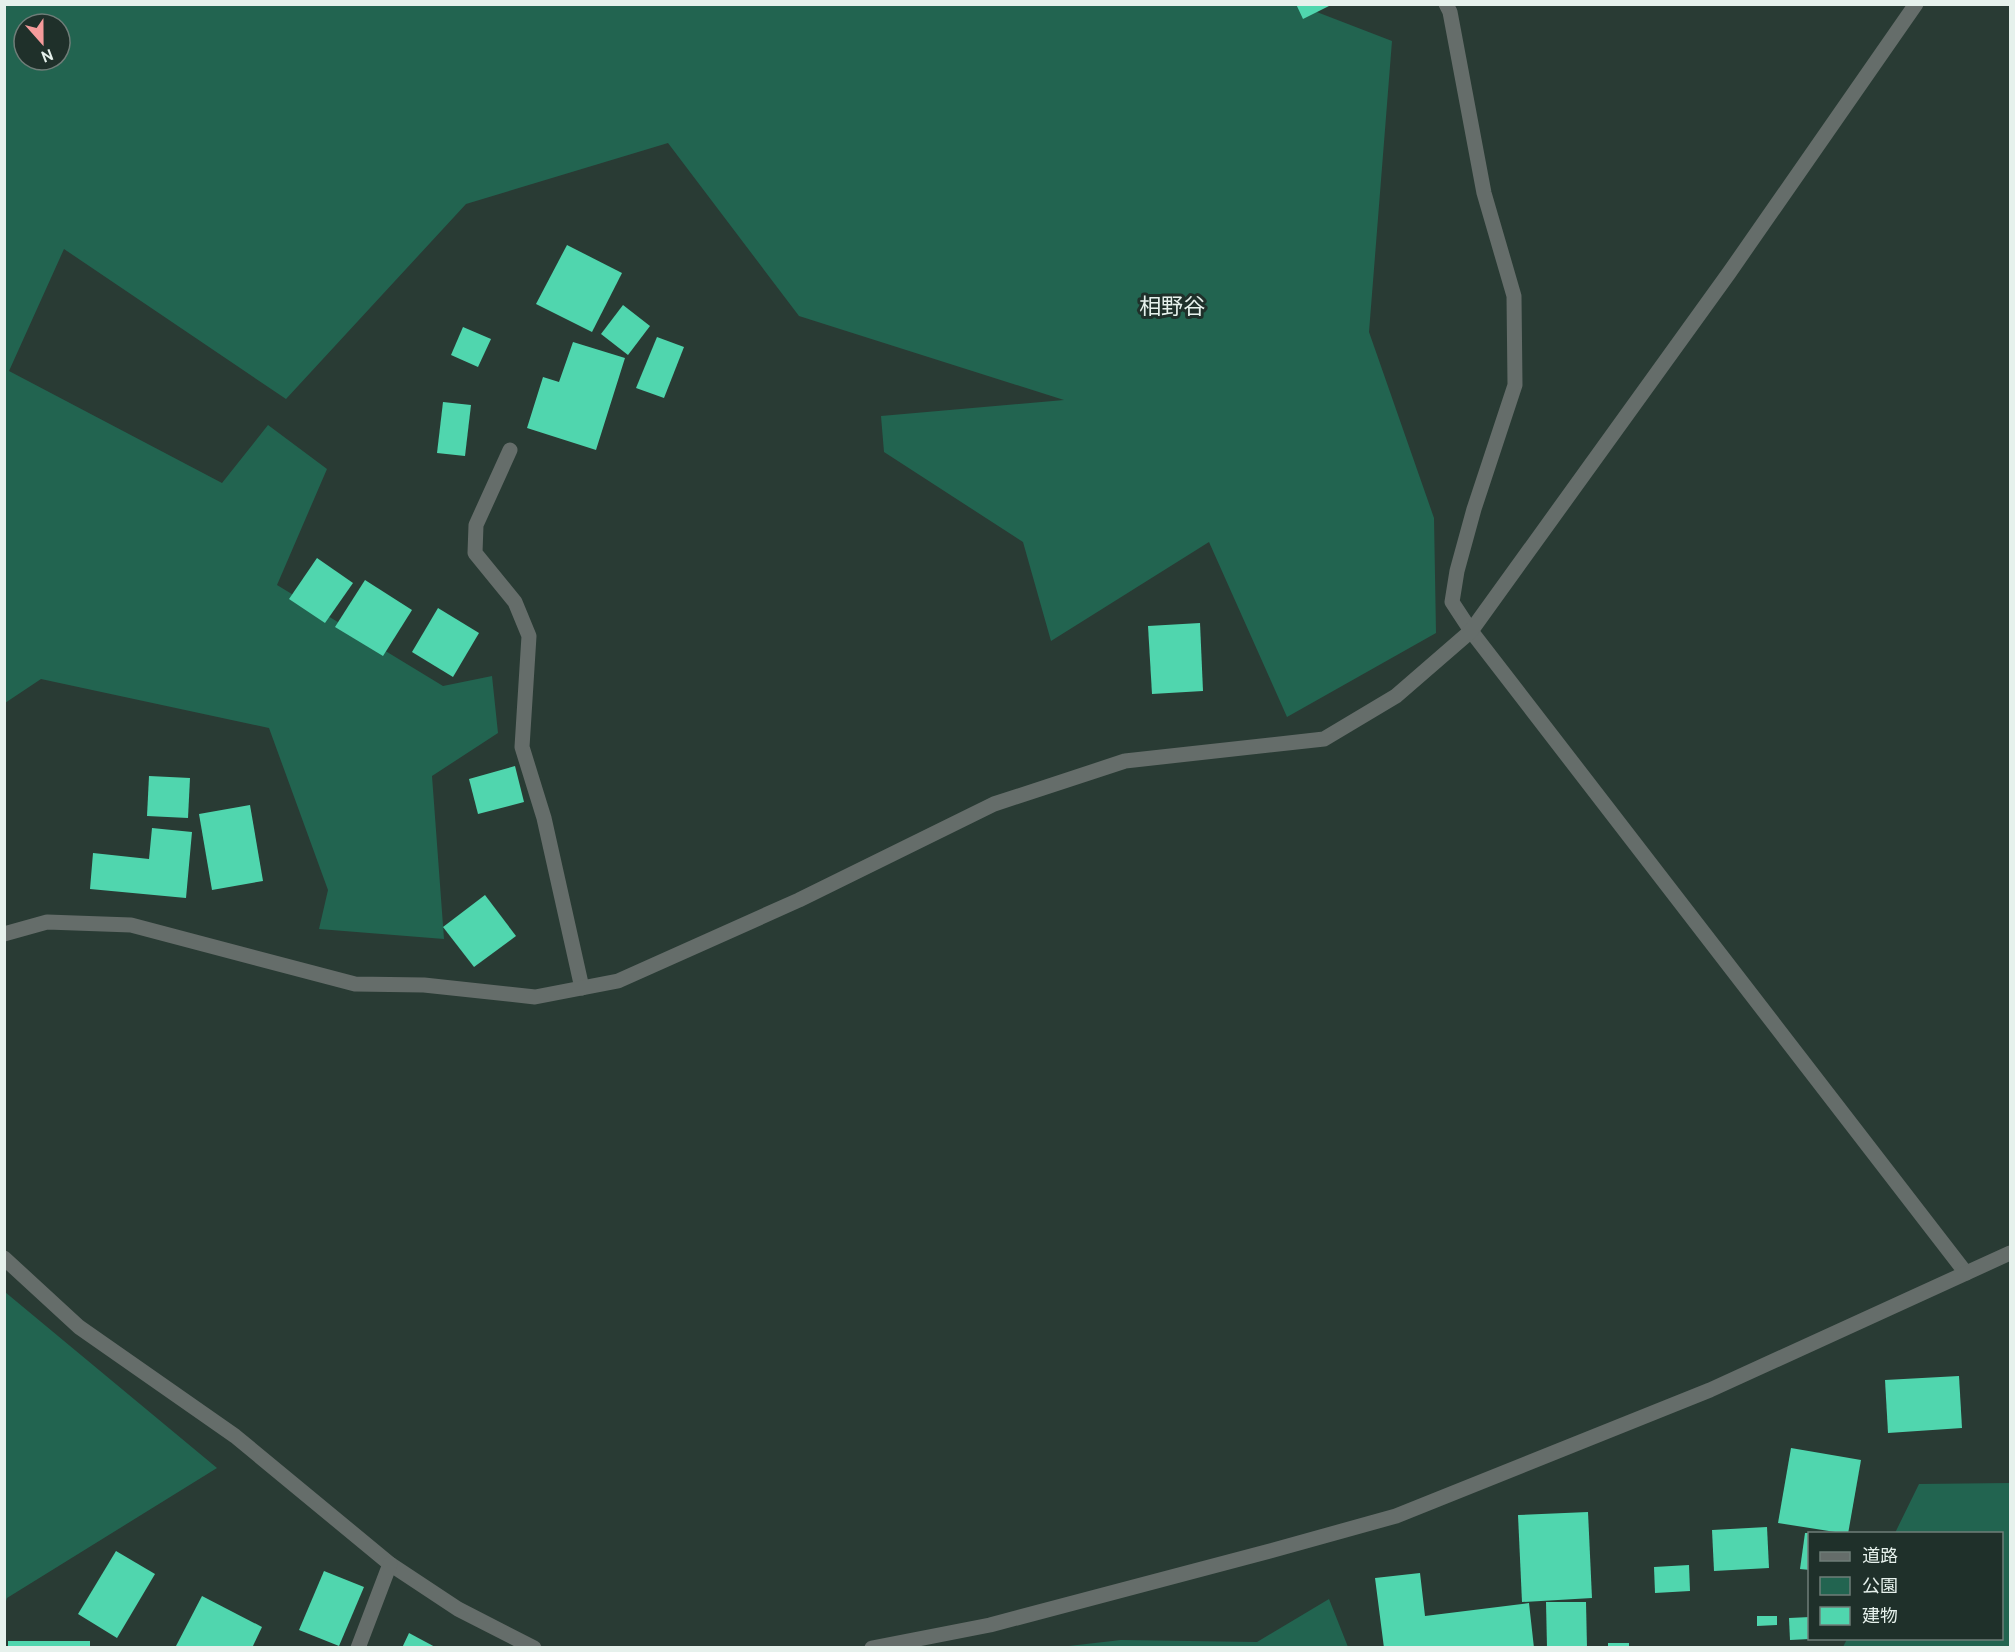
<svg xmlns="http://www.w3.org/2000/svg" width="2015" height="1652" font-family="Cabin,'Noto Sans JP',sans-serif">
	<rect width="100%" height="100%" fill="#293b34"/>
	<g fill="#226450" fill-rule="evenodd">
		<path d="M 1296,4 L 1392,41 L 1369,332 L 1434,518 L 1436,633 L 1287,717 L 1209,542 L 1051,641 L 1023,542 L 884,452 L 881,416 L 1064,400 L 799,316 L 668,143 L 466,204 L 286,399 L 64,249 L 9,371 L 222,483 L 268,425 L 327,469 L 277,585 L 443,686 L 492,676 L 498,733 L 432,776 L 444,939 L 319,929 L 328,890 L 269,728 L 41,679 L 5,703 L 5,5 ZM 24,24 L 60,24 L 60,60 L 24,60 Z"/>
		<path d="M 5,1292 L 217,1468 L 7,1598 L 5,1604 Z"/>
		<path d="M 2010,1483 L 2010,1647 L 1843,1647 L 1847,1639 L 2002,1638 L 2002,1534 L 1895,1533 L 1919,1484 Z"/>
		<path d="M 1329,1599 L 1348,1647 L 1060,1647 L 1121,1640 L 1257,1642 Z"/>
	</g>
	<g fill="#50d6ae">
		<path d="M 1296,4 L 1333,4 L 1303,19 Z"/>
		<path d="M 567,245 L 622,273 L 592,332 L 536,304 Z"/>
		<path d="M 623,305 L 650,326 L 628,355 L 601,334 Z"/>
		<path d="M 463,327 L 491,339 L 478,367 L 451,355 Z"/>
		<path d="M 657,337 L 684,347 L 664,398 L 636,388 Z"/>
		<path d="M 573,342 L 625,358 L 596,450 L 527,428 L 543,377 L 559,382 Z"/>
		<path d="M 443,402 L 471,405 L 465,456 L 437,453 Z"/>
		<path d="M 317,558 L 353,583 L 325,623 L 289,599 Z"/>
		<path d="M 365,580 L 412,610 L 383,656 L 335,627 Z"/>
		<path d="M 438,608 L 479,633 L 453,677 L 412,652 Z"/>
		<path d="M 1200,623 L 1203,691 L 1152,694 L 1148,626 Z"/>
		<path d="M 515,766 L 524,802 L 478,814 L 469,779 Z"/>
		<path d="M 149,776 L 190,778 L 188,818 L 147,816 Z"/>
		<path d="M 250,805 L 263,881 L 212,890 L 199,814 Z"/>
		<path d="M 152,828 L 192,832 L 186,898 L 90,889 L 93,853 L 149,859 Z"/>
		<path d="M 485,895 L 516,936 L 474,967 L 443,927 Z"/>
		<path d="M 1959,1376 L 1962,1428 L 1888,1433 L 1885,1380 Z"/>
		<path d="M 1791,1448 L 1861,1460 L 1848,1534 L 1778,1523 Z"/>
		<path d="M 1588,1512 L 1592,1598 L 1522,1602 L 1518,1515 Z"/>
		<path d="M 1767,1527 L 1769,1568 L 1714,1571 L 1712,1530 Z"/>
		<path d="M 1805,1533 L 1810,1533 L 1810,1570 L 1800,1569 Z"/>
		<path d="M 116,1551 L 155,1574 L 117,1638 L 78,1614 Z"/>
		<path d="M 1689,1565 L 1690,1591 L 1655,1593 L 1654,1567 Z"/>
		<path d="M 324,1571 L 364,1587 L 339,1646 L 299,1630 Z"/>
		<path d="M 1420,1573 L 1425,1616 L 1529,1603 L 1534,1648 L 1384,1648 L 1375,1578 Z"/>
		<path d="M 202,1596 L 262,1627 L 252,1648 L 179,1648 L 176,1646 Z"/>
		<path d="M 1546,1602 L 1586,1602 L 1587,1648 L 1547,1648 Z"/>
		<path d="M 1757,1616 L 1777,1616 L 1777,1625 L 1757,1626 Z"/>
		<path d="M 1810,1617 L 1810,1639 L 1790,1640 L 1789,1618 Z"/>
		<path d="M 409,1633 L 437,1648 L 402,1648 Z"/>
		<rect x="8" y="1641" width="82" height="7"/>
		<rect x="1608" y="1643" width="21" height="5"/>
	</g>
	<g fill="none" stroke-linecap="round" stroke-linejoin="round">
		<g stroke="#656d6a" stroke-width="15">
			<path d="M 1446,4 L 1450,12 L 1484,193 L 1514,296 L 1515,385 L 1474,509 L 1457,571 L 1452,602 L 1471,631 L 1966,1273"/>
			<path d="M 510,450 L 476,525 L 475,553 L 515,602 L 529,636 L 522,747 L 544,818 L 582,988"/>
			<path d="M 4,934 L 47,922 L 131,925 L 355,984 L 424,985 L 535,997 L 618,981 L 799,900 L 994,804 L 1125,761 L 1324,739 L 1396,696 L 1471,631 L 1729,273 L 1916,4"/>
			<path d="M 4,1258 L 79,1327 L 235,1436 L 390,1564 L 458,1609 L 534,1648"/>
			<path d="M 358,1648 L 390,1564"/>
			<path d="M 872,1648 L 990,1625 L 1270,1551 L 1396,1516 L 1710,1390 L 2010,1253"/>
		</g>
	</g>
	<g text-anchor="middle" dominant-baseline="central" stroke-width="6" stroke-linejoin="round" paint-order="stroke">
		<g font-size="22" fill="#e6f1ec" stroke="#1f302a">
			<text x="1172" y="306">相野谷</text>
		</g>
	</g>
	<rect width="2015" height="1652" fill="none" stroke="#e6f1ec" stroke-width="12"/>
	<rect x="1808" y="1532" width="195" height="108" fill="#1f302a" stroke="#6f7d78" stroke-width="1.5"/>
	<rect x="1820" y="1552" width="30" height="9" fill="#656d6a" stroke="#6f7d78" stroke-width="1.5"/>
	<text x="1862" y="1562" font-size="18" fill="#e6f1ec">道路</text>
	<rect x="1820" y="1577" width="30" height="18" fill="#226450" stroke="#6f7d78" stroke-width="1.5"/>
	<text x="1862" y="1592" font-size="18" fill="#e6f1ec">公園</text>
	<rect x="1820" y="1607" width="30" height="18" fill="#50d6ae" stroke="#6f7d78" stroke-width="1.5"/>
	<text x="1862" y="1622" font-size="18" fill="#e6f1ec">建物</text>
	<g transform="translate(42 42) rotate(159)"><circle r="28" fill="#1f302a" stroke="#6f7d78" stroke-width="1.5"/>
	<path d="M0-4.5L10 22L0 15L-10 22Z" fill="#f59b9b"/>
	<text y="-9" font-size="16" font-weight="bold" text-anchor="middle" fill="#e6f1ec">N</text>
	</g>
</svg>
